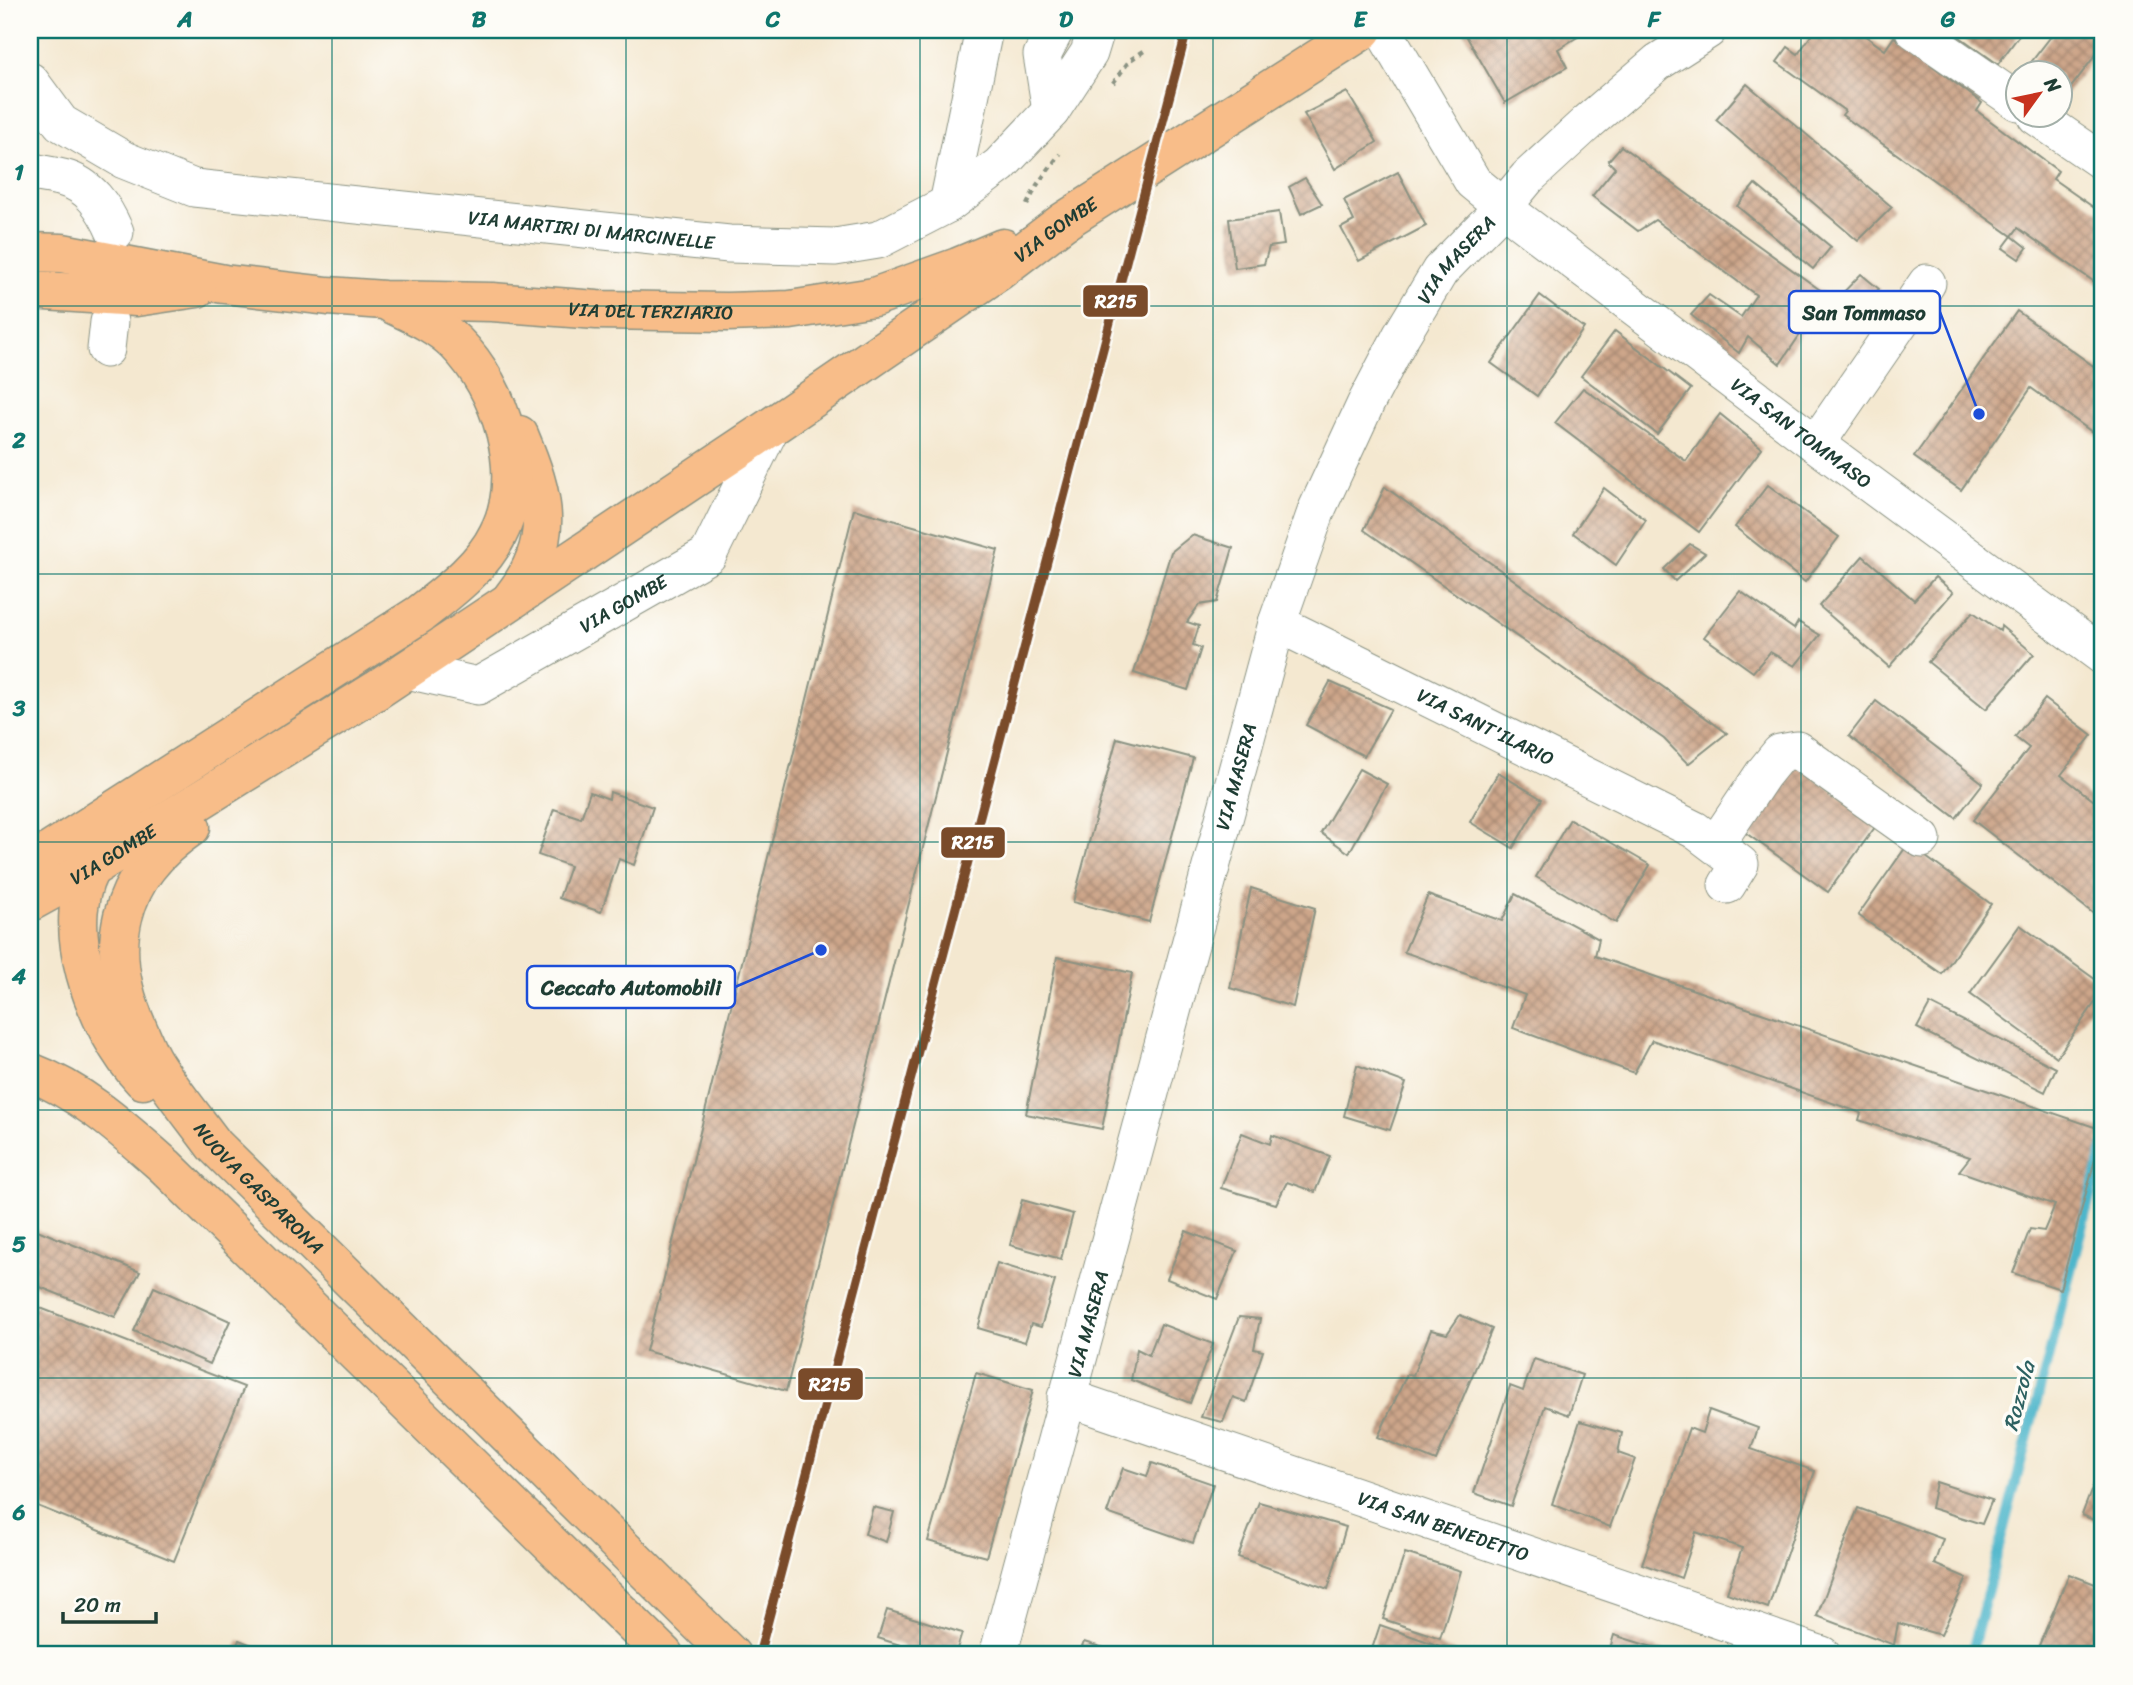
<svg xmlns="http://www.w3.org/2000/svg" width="2133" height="1685" font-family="Sriracha,sans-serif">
	<defs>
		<pattern id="building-cross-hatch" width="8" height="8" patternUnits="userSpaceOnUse" patternTransform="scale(1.75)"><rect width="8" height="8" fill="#cda68a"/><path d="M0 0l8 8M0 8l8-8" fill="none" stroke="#a68872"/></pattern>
	</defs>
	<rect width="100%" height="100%" fill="#fdfcf7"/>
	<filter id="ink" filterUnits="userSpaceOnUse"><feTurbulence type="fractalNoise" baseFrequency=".0143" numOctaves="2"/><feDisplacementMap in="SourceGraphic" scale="14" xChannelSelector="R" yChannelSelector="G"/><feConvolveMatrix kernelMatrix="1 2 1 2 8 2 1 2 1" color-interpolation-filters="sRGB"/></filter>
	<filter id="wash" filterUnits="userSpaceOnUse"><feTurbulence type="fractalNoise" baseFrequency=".00686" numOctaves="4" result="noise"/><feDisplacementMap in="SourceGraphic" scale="28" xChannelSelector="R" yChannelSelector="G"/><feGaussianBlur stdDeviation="1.57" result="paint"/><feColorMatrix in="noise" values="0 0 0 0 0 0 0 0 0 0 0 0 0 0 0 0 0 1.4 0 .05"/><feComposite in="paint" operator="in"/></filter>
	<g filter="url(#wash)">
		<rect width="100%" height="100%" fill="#f4e8d0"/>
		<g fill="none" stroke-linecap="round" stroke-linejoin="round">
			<path stroke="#4db6cb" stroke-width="10" d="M 1971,1655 L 2103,1147"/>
		</g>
		<g id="blocks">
			<g fill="url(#building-cross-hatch)">
				<path d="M 1467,30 L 1589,30 L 1558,49 L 1567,67 L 1505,103 L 1464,32 Z"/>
				<path d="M 1815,30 L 1857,30 L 1885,50 L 1894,37 L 1982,103 L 1977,111 L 2058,171 L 2053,179 L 2103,214 L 2103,288 L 2018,228 L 2012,236 L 1842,115 L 1845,111 L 1777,62 L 1788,47 L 1798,54 Z"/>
				<path d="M 1950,30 L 2023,30 L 1998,64 Z"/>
				<path d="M 2056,30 L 2103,30 L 2103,45 L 2060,102 L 2060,74 L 2022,74 Z"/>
				<path d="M 1747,84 L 1892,207 L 1858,241 L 1716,120 Z"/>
				<path d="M 1347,92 L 1377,142 L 1335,169 L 1304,114 Z"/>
				<path d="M 1621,146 L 1827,295 L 1780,364 L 1748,337 L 1739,353 L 1691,315 L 1709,295 L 1741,317 L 1756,295 L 1655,220 L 1638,231 L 1592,196 L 1615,168 L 1608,161 Z"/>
				<path d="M 1398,172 L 1426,226 L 1359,261 L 1341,228 L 1354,221 L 1344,200 Z"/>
				<path d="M 1305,178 L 1322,204 L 1301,214 L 1289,187 Z"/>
				<path d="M 1755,184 L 1831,247 L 1813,269 L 1737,206 Z"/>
				<path d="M 1279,212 L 1284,245 L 1269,247 L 1264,264 L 1235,268 L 1229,219 Z"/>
				<path d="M 2012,236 L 2027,248 L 2019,259 L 2003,248 Z"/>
				<path d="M 1861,274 L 1879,289 L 1851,315 L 1836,300 Z"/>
				<path d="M 1540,295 L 1584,328 L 1537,396 L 1491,363 Z"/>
				<path d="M 2017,311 L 2103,373 L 2103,440 L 2031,388 L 1961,490 L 1914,457 Z"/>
				<path d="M 1615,331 L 1691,389 L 1657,434 L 1581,376 Z"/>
				<path d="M 1583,388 L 1686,461 L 1720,414 L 1762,448 L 1699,532 L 1555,423 Z"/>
				<path d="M 1768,485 L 1839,537 L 1805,582 L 1735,527 Z"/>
				<path d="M 1385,487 L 1727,733 L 1688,764 L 1664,739 L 1364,530 Z"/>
				<path d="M 1604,488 L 1646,520 L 1616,565 L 1573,533 Z"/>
				<path d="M 854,509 L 998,550 L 786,1391 L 646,1351 Z"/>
				<path d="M 1192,535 L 1233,548 L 1217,602 L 1199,605 L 1187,622 L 1199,626 L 1193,645 L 1201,648 L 1188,690 L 1134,673 L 1171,552 Z"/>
				<path d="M 1690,544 L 1705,553 L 1675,581 L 1664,569 Z"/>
				<path d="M 1863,556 L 1914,600 L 1935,577 L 1953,592 L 1889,667 L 1819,606 Z"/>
				<path d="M 1740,591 L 1794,629 L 1798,622 L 1820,635 L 1795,666 L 1770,652 L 1753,672 L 1704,637 Z"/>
				<path d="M 1973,612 L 2000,631 L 2001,626 L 2034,654 L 1986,709 L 1928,662 Z"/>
				<path d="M 1330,682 L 1391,709 L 1364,756 L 1306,725 Z"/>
				<path d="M 2045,699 L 2092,735 L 2061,775 L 2103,808 L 2103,901 L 2094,914 L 1973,820 L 2029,748 L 2015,737 Z"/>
				<path d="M 1876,701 L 1983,783 L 1956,818 L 1849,736 Z"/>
				<path d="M 1117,738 L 1193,758 L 1149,922 L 1073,902 Z"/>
				<path d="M 1793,762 L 1878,823 L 1828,892 L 1743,831 Z"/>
				<path d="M 1359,769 L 1387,784 L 1349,853 L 1321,833 Z"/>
				<path d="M 1498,773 L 1542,799 L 1513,848 L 1470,822 Z"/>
				<path d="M 590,792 L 609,799 L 610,792 L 653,807 L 634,865 L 619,859 L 601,912 L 559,898 L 570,866 L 538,855 L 554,809 L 581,818 Z"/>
				<path d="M 1570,819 L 1650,865 L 1616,923 L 1536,877 Z"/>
				<path d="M 1908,844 L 1991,904 L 1942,974 L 1858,915 Z"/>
				<path d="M 1251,888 L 1315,908 L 1293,1007 L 1230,988 Z"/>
				<path d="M 1515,894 L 1599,939 L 1595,956 L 2103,1130 L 2060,1289 L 2013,1273 L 2030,1229 L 2044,1231 L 2055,1205 L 1959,1171 L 1970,1157 L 1859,1120 L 1861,1113 L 1652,1040 L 1634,1073 L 1513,1028 L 1525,995 L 1404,952 L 1428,895 L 1502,921 Z"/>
				<path d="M 2020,925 L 2103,985 L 2103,991 L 2057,1057 L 1970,994 Z"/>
				<path d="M 1057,957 L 1132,973 L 1102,1129 L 1026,1114 Z"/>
				<path d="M 1930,1004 L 2056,1068 L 2045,1092 L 1917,1028 Z"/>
				<path d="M 1357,1065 L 1406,1083 L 1390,1130 L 1344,1116 Z"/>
				<path d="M 1242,1133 L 1270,1144 L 1272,1135 L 1330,1156 L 1315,1192 L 1287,1182 L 1276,1204 L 1221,1188 Z"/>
				<path d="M 1022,1200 L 1073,1214 L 1061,1259 L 1010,1245 Z"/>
				<path d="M 30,1227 L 140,1272 L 115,1317 L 30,1283 Z"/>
				<path d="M 1186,1231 L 1237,1251 L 1217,1299 L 1167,1279 Z"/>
				<path d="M 997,1263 L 1055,1281 L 1041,1327 L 1031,1324 L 1025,1342 L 978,1328 Z"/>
				<path d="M 154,1287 L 230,1321 L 210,1364 L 134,1331 Z"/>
				<path d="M 30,1304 L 244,1387 L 174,1561 L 30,1503 Z"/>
				<path d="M 1460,1315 L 1492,1329 L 1436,1461 L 1378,1437 L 1407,1374 L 1413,1375 L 1431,1330 L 1447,1334 Z"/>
				<path d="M 1239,1317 L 1260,1319 L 1254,1349 L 1263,1351 L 1246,1402 L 1233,1397 L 1223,1422 L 1201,1417 Z"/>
				<path d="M 1161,1324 L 1213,1344 L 1190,1403 L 1131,1380 L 1137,1349 L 1149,1355 Z"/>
				<path d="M 1534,1359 L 1582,1375 L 1569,1415 L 1545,1406 L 1511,1506 L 1474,1493 L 1510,1386 L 1523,1391 Z"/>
				<path d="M 976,1373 L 1033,1390 L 986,1557 L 928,1541 Z"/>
				<path d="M 1709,1410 L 1758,1428 L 1751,1449 L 1815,1471 L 1768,1608 L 1727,1593 L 1742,1548 L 1696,1532 L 1681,1578 L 1642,1564 L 1689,1428 L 1702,1433 Z"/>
				<path d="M 1580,1421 L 1622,1433 L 1618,1453 L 1635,1459 L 1610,1527 L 1552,1504 Z"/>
				<path d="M 2103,1459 L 2103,1524 L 2082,1515 Z"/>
				<path d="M 1152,1463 L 1213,1484 L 1193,1543 L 1107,1513 L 1123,1468 L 1147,1476 Z"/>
				<path d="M 1936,1482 L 1992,1500 L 1982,1524 L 1931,1508 Z"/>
				<path d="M 1259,1502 L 1346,1527 L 1328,1589 L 1238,1557 Z"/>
				<path d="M 873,1507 L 894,1512 L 886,1542 L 865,1534 Z"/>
				<path d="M 1858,1508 L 1943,1539 L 1934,1564 L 1967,1578 L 1941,1635 L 1898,1623 L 1894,1645 L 1817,1616 Z"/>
				<path d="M 1405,1553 L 1461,1571 L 1440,1638 L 1383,1619 Z"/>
				<path d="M 2069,1574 L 2103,1587 L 2103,1655 L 2035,1655 Z"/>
				<path d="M 887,1610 L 962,1633 L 955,1655 L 900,1655 L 903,1646 L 878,1638 Z"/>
				<path d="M 1380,1625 L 1465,1655 L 1370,1655 Z"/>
				<path d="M 1614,1635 L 1678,1655 L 1608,1655 Z"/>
				<path d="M 239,1640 L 277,1655 L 233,1655 Z"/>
				<path d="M 1084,1642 L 1107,1649 L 1105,1655 L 1079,1655 Z"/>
			</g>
		</g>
	</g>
	<g filter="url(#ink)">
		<use href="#blocks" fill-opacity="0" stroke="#8a9282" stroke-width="2"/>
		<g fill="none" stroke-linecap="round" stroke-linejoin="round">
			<g stroke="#8a9282" stroke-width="39">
				<g id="minor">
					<path id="s1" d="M 1383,30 L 1473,182 L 1522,222 L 1816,444 L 2103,656"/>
					<path d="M 1914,30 L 2018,102"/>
					<path id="s2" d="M 30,81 L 61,123 L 124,160 L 194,188 L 729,244 L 835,247 L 878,240 L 948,204 L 1000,165 L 1051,111 L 1089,53 L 1096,30"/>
					<path d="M 1051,111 L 1042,55 L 1055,30"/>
					<path d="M 2036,116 L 2103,162"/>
					<path d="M 30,171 C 40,174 52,175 63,178 C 90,185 104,207 115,232"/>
					<path d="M 948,204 L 984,30"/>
					<path d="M 106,349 L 109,322"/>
					<path d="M 1816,444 L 1927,283"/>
					<path id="s3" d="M 1277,623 L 1695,830 L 1740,864 L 1727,885"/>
					<path id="s4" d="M 407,670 L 478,686 L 708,555 L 771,427"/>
					<path d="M 1716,844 L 1763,774 L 1780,753 L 1797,750 L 1922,839"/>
					<path id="s5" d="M 1066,1397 L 1822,1655"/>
					<path id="s6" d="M 998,1655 L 1277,623 L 1317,509 L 1366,403 L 1401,336 L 1440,271 L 1503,207 L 1528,177 L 1588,122 L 1658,62 L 1708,30"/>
				</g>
			</g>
			<g stroke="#8a9282" stroke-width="41">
				<g id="major">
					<path id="s7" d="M 30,252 L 62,253 L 224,284 L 328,296 L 384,300 L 492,302 L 597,310 L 727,312 L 790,310 L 874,297 L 958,267 L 1003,248"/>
					<path d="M 30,290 L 136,297 L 197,288"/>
					<path d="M 512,598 C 557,541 545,497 519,435"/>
					<path id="s8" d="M 191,827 C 116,878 102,948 138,1029 C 143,1040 147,1052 154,1063 C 172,1091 194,1118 214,1145 L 731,1655"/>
					<path d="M 98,857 C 51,918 96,1030 143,1080"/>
					<path d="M 30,864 L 420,614 C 448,592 482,567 498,534 C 529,474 501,388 456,343 C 438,325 415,315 392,304"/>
					<path id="s9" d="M 30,902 L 88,870 L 377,690 L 771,427 L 1000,270 L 1063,222 L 1363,30"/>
					<path d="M 30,1072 C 83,1092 124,1130 166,1167 L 664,1655"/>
				</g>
			</g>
			<g stroke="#8a9282" stroke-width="4.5" stroke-dasharray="5 5" stroke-linecap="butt">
				<path d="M 1113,83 L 1130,60 L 1147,49"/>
				<path d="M 1027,205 L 1037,185 L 1060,154"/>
			</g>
			<use href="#minor" stroke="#fff" stroke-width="37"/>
			<use href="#major" stroke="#f8bd89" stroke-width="38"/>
			<g stroke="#fdfcf7" stroke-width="14">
				<path id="rail-1" d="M 759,1655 L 1187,30"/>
			</g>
			<use href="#rail-1" stroke="#7a4b2a" stroke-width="9"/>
		</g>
	</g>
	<path fill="none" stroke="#0f766e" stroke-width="2" stroke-opacity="0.55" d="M 332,30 L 332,1655M 626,30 L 626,1655M 920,30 L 920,1655M 1213,30 L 1213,1655M 1507,30 L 1507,1655M 1801,30 L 1801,1655M 30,306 L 2103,306M 30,574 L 2103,574M 30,842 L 2103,842M 30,1110 L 2103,1110M 30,1378 L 2103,1378"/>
	<g text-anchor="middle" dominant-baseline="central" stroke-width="7" stroke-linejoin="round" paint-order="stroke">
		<g font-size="19" fill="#1f3d34" stroke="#fdfcf7">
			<text stroke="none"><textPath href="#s2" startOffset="600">VIA MARTIRI DI MARCINELLE</textPath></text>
			<text stroke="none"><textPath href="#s9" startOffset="1227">VIA GOMBE</textPath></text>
			<text stroke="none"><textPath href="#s6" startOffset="1477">VIA MASERA</textPath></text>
			<text stroke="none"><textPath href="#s7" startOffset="625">VIA DEL TERZIARIO</textPath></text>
			<text stroke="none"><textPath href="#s1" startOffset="590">VIA SAN TOMMASO</textPath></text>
			<text stroke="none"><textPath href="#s4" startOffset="240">VIA GOMBE</textPath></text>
			<text stroke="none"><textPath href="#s3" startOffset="233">VIA SANT'ILARIO</textPath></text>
			<text stroke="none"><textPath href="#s6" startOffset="910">VIA MASERA</textPath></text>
			<text stroke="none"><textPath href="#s9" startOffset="96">VIA GOMBE</textPath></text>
			<text stroke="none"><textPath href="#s8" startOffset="432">NUOVA GASPARONA</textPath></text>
			<text stroke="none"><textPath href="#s6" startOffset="343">VIA MASERA</textPath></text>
			<text stroke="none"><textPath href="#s5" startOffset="399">VIA SAN BENEDETTO</textPath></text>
		</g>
		<g font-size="21" font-style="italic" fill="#2d6161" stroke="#fdfcf7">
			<text transform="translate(2019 1396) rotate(-75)">Rozzola</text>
		</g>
	</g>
	<path fill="none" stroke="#1d4ed8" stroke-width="2.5" d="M1979 414L1940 312M821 950L735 987"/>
	<g fill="#1d4ed8" stroke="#fdfcf7" stroke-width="2.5">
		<circle cx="1979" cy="414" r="7"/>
		<circle cx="821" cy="950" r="7"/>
	</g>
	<g fill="#fdfcf7" stroke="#1d4ed8" stroke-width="2.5">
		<rect x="1789" y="291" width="151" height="42" rx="7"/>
		<rect x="527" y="966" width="208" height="42" rx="7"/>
	</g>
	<g font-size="21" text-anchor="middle" font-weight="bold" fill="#1f3d34">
		<text x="1864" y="320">San Tommaso</text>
		<text x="631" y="995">Ceccato Automobili</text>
	</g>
	<g stroke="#fdfcf7" stroke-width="2.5">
		<rect x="1082" y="284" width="67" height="34" rx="7" fill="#7a4b2a"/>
		<rect x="940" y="826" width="66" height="33" rx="7" fill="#7a4b2a"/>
		<rect x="797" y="1367" width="67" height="34" rx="7" fill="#7a4b2a"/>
	</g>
	<g font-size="19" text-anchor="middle" font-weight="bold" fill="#fff">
		<text x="1116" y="308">R215</text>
		<text x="973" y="849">R215</text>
		<text x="830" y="1391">R215</text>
	</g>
	<rect width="2133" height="1685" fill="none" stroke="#fdfcf7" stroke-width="77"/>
	<g transform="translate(2039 94) rotate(57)"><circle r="33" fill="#fdfcf7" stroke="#a4b0a9" stroke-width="2"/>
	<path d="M0-5L12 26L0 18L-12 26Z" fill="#c8321e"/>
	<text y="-10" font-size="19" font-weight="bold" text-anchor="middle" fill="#1f3d34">N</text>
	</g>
	<path d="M63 1612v10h93v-10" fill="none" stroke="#1f3d34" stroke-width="3.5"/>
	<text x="74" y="1612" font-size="21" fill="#1f3d34" stroke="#fdfcf7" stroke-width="5" paint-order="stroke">20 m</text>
	<rect x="38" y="38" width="2056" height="1608" fill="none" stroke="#0f766e" stroke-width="2.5"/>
	<g font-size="23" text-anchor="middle" font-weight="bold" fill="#0f766e">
		<text x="185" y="27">A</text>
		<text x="479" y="27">B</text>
		<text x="773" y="27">C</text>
		<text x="1066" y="27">D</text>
		<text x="1360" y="27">E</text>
		<text x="1654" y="27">F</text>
		<text x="1948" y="27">G</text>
		<text x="19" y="180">1</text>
		<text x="19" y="448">2</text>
		<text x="19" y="716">3</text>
		<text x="19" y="984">4</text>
		<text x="19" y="1252">5</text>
		<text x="19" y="1520">6</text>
	</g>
</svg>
